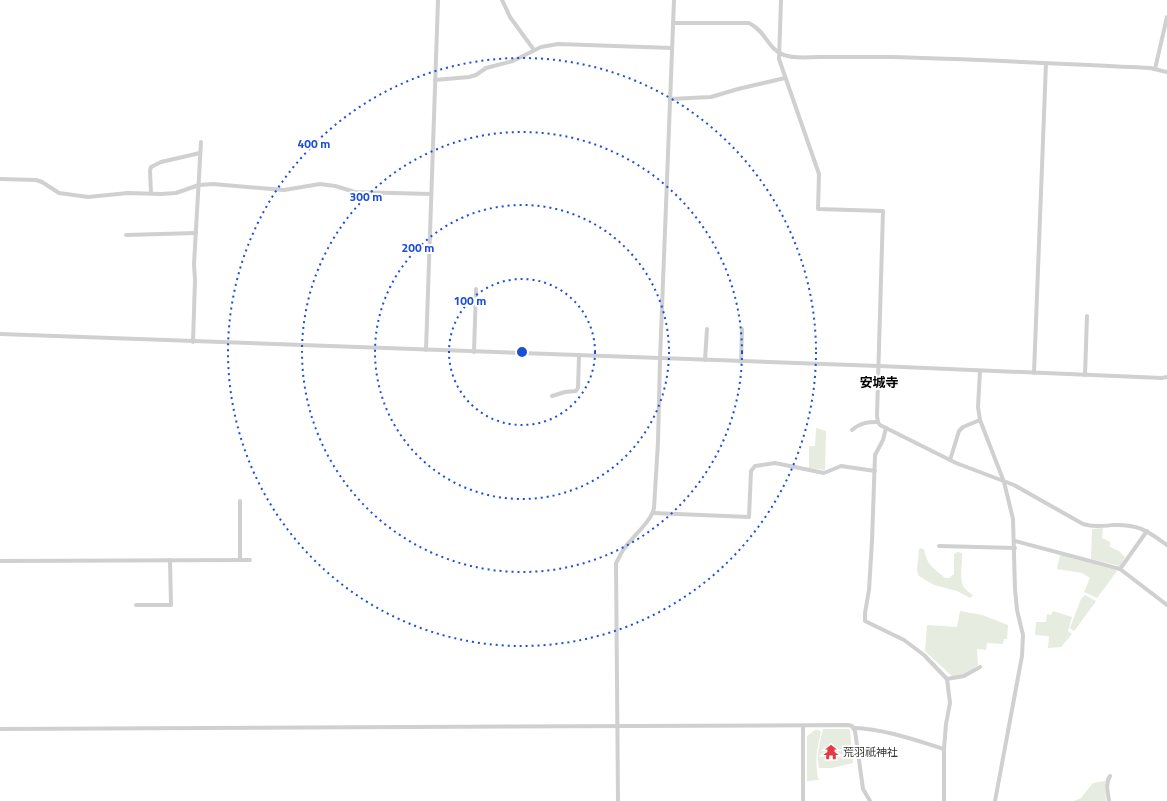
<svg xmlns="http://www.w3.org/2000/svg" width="1167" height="801" font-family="'Titillium Web','Noto Sans JP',sans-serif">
	<rect width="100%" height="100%" fill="#fff"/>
	<g fill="#e6ecdf">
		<path d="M 816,428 L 826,431 L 825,470 L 809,468 L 809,446 L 815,446 Z"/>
		<path d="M 1103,528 L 1102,538 L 1110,542 L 1110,547 L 1119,551 L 1125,557 L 1120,566 L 1091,559 L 1092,529 Z"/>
		<path d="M 920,548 L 924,549 C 927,566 933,567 945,578 L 949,578 L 954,574 L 954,554 L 958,552 L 962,553 C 963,562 959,577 963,586 C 965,589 970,593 973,595 L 970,598 L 957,591 L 934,585 L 919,576 L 917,571 L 919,549 Z"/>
		<path d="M 1060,555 L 1115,570 L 1117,571 L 1097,598 L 1084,592 L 1090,578 L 1082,573 L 1057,569 Z"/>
		<path d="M 1085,595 L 1096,601 L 1075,630 L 1073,631 L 1070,628 L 1081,599 Z"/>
		<path d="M 960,611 L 982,615 L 1008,625 L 1007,639 L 1004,639 L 1003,644 L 987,643 L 986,650 L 977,649 L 978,665 L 965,674 L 953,677 L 925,651 L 927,625 L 957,627 Z"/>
		<path d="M 1053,611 L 1072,617 L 1068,631 L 1072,634 L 1061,647 L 1048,648 L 1049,636 L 1035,635 L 1036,622 L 1046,622 L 1047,614 L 1051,615 Z"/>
		<path d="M 823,729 L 849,729 L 850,731 L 853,763 L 832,768 L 819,768 C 816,754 820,742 823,729 Z"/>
		<path d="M 815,730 L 819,730 L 821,732 C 817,749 814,763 819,780 L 807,781 L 807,736 Z"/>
		<path d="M 1105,781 L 1106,801 L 1074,801 L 1081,798 L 1093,783 Z"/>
	</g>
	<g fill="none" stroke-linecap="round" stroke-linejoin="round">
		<g stroke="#d0d0d0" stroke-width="4">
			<path d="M 502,0 L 510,17 L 534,50"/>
			<path d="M 781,0 L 779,59 L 819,174 L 818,209 L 883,211 L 877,416 L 878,422 L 880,425 L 956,463 L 1014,485 L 1083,524 C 1093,527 1102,526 1113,525 C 1139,524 1147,531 1167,545"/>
			<path d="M 673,23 L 749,23 C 767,32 767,49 784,55 C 795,59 809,57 820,57 C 843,57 867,57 890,57 C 977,59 1063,64 1150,68 L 1167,72"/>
			<path d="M 1155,69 L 1167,17"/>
			<path d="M 435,80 L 469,77 L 476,75 L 486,68 L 513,61 L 541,47 L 558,44 L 672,48"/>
			<path d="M 670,99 L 711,97 L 738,89 L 785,78"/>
			<path d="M 0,179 L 36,180 L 42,182 L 59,193 L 88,197 L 128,193 L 161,194 L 176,193 L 199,185 L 213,184 L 284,190 L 320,184 L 335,186 L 355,192 L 431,194"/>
			<path d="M 151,193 L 150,171 L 151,167 L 161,162 L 200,153"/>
			<path d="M 126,235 L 196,233"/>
			<path d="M 0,334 L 879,366 L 1162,378 L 1167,377"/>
			<path d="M 193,342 L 195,280 L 194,264 L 201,142"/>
			<path d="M 426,350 L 438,0"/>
			<path d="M 474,352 L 476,289"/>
			<path d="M 705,360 L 707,329"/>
			<path d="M 741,362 L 742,329"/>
			<path d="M 980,371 L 978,407 L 980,420 L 1004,482 L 1013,519 L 1015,589 L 1017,610 L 1023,635 L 1022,656 L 995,801"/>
			<path d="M 1034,373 L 1046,63"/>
			<path d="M 1085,375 L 1087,316"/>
			<path d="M 552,396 L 565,392 L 576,391 L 578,388 L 579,356"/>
			<path d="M 886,428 L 883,440 L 875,455 L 872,541 L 869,590 L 865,613 L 865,621 L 904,640 L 924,655 L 947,679 L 964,676 L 980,667"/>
			<path d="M 852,430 C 860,423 867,422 878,422"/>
			<path d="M 950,460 L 959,431 L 963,427 L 980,420"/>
			<path d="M 653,513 L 749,517 L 751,471 L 755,466 L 775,463 L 824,473 L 841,466 L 875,471"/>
			<path d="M 1015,541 L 1120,569 L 1147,531"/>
			<path d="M 939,546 L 1015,548"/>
			<path d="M 240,560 L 240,501"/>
			<path d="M 0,561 L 250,560"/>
			<path d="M 1120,569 L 1167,605"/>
			<path d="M 136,605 L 171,605 L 170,560"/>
			<path d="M 803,726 L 803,801"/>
			<path d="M 854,728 C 884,729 915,740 944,749"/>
			<path d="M 0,729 L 848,725 L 852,726 L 855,731 L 863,789 L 870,801"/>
			<path d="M 618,801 L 616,563 C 618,560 620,555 622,552 C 630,538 651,523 654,508 L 658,442 L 660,359 L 674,0"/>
			<path d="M 944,801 L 944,749 L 946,724 L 950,703 L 947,679"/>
			<path d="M 1109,801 C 1108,793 1105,783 1110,776"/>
		</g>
	</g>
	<g fill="none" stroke="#1d4ed8" stroke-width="2" stroke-dasharray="2 4">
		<circle cx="522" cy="352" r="73"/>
		<circle cx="522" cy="352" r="147"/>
		<circle cx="522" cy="352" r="220"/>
		<circle cx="522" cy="352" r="294"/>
	</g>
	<defs>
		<g id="temple-bare" transform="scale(1.2)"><path d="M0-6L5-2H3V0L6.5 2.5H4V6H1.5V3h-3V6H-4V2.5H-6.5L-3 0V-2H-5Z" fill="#e63946" stroke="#fff" stroke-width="2.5" paint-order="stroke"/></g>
	</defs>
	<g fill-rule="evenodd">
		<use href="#temple-bare" x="831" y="752"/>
	</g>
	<g text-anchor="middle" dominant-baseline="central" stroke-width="4" stroke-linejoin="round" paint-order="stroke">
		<g font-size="11" fill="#333" stroke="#fff" text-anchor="start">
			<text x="843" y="752">荒羽祇神社</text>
		</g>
		<g font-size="13" font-weight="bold" fill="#000" stroke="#fff">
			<text x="879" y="382">安城寺</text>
		</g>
	</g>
	<circle cx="522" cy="352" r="6" fill="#1d4ed8" stroke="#fff" stroke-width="2"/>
	<g font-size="12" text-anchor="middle" font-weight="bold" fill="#1d4ed8" stroke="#fff" stroke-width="4" stroke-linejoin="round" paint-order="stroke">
		<text x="314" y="148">400 m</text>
		<text x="366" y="201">300 m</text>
		<text x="418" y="252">200 m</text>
		<text x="470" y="305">100 m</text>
	</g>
</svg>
